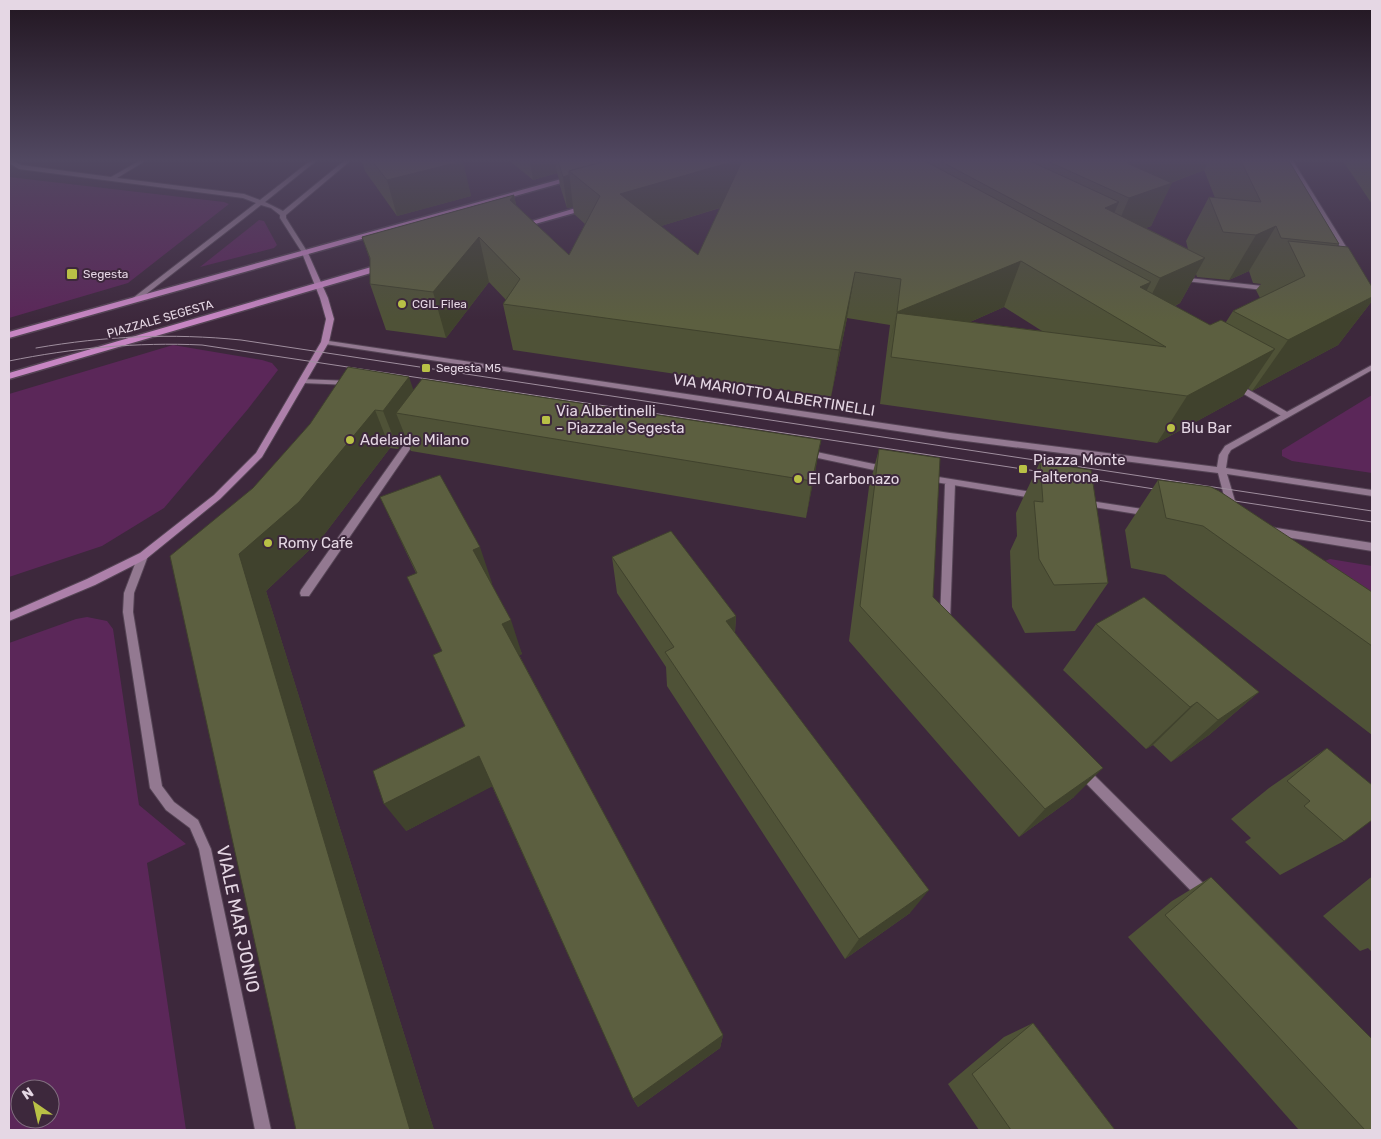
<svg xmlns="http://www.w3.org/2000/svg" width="1381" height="1139" font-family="Rubik,sans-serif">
	<rect width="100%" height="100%" fill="#3d283c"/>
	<g fill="#5b2759" fill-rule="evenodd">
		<path d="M 9,177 L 224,202 L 229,204 L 128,283 L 9,318 Z"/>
		<path d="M 259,220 L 264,221 L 277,245 L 274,248 L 200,267 Z"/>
		<path d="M 173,345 L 262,360 L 272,363 L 278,370 L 248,409 L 164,508 L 102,546 L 9,577 L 9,394 Z"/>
		<path d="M 1372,395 L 1372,473 L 1292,461 L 1282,456 L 1282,450 Z"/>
		<path d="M 1330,559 L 1372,566 L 1372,602 L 1322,562 Z"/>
		<path d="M 87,617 L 107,621 L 113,629 L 139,805 L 186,844 L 147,863 L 186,1130 L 9,1130 L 9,643 L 76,619 ZM 20,1089 L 50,1089 L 50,1119 L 20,1119 Z"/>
	</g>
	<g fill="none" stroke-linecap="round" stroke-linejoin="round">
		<g stroke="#545" stroke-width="2">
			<g id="lane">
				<path d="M 1179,277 L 1272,287 L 1276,289 L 1272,291 L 1177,280 L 1176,279 Z"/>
				<path d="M 1235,382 L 1289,413 L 1290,415 L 1286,418 L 1283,417 L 1232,387 L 1231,385 Z"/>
				<path d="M 416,431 L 419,432 L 420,434 L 419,436 L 309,596 L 301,596 L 300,593 L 301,590 L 413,432 Z"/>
				<path d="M 950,481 L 955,484 L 950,622 L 949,625 L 945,626 L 941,625 L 940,622 L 945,484 Z"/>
				<path d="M 1083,766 L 1087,768 L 1210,890 L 1212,895 L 1210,900 L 1205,902 L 1200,900 L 1079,776 L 1077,772 L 1079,768 Z"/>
			</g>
		</g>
		<g stroke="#545" stroke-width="2">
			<g id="street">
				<path d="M 9,161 L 13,161 L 21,165 L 111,177 L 139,161 L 145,161 L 117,178 L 244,194 L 260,200 L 310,161 L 316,161 L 265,202 L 283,211 L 344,161 L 350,161 L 286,215 L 286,218 L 308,253 L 307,254 L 303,254 L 280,218 L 280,215 L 271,208 L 261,205 L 136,302 L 132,300 L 133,298 L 256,203 L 243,198 L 19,169 L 9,163 Z"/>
				<path d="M 1287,161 L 1293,161 L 1353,258 L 1352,259 L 1347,258 Z"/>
				<path d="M 322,340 L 950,433 L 1217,467 L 1219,455 L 1225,446 L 1372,365 L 1372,370 L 1231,450 L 1228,455 L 1226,468 L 1372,490 L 1372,496 L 1227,474 L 1238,511 L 1233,514 L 1228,511 L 1218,473 L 950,439 L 325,344 L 322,344 Z"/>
				<path d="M 300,379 L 350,381 L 354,383 L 350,385 L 303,383 L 300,383 Z"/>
				<path d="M 807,450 L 888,467 L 892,470 L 888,473 L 804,455 L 803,453 L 804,451 Z"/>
				<path d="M 926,475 L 1038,493 L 1043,496 L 1038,499 L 923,480 L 921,478 L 923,476 Z"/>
				<path d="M 1084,500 L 1149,510 L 1154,513 L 1149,516 L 1081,505 L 1079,503 Z"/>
				<path d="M 1270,527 L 1372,543 L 1372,551 L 1267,534 L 1265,531 L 1267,528 Z"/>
				<path d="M 143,552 L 148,556 L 134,593 L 133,612 L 162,786 L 174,802 L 198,820 L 211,849 L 271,1130 L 255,1130 L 199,849 L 190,828 L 166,810 L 150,788 L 123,612 L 124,593 L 138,556 Z"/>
			</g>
		</g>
		<g stroke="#545" stroke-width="2">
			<path id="secondary" d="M 305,251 L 308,253 L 328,298 L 334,319 L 329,342 L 262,457 L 220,499 L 146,559 L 95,585 L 9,621 L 9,613 L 87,579 L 140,553 L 214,495 L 256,453 L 321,342 L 326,319 L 320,298 L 302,253 Z"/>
		</g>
		<g stroke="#545" stroke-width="3">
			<g id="primary">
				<path d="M 572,176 L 579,178 L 9,338 L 9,332 Z"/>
				<path d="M 589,204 L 593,206 L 592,208 L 517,229 L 513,227 Z"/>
				<path d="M 385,263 L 389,266 L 388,268 L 9,379 L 9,373 Z"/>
			</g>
		</g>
		<use href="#lane" fill="#937991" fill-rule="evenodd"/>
		<use href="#street" fill="#937991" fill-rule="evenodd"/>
		<use href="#secondary" fill="#ad80aa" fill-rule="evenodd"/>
		<use href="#primary" fill="#c786c3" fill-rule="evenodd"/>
		<g stroke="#9f8e9e" stroke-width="1">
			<path d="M 36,348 C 105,336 172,333 241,340 L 1372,511"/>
			<path d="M 9,361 C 73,348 137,342 202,345 L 1049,473"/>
			<path d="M 1078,477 L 1167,491"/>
			<path d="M 1222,499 L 1372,522"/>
		</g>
	</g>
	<g fill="#4f5237" fill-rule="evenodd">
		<path d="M 362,161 L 462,161 L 471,196 L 397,216 L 365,171 Z"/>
		<path d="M 510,161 L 1289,161 L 1339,244 L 1337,246 L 1372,287 L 1372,301 L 1338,345 L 1252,391 L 1248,388 L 1243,396 L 1157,443 L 880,404 L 890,325 L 847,318 L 831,397 L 513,350 L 503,304 L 506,300 L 489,282 L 446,338 L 386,330 L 370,284 L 370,260 L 362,237 L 514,195 L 516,205 L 569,255 L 585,224 L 574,214 L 573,207 L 567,208 L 560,186 L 559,179 L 557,173 L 533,180 ZM 1204,170 L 1215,198 L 1209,197 L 1186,241 L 1188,249 L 1146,228 L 1151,226 L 1171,183 ZM 720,208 L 698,255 L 661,226 ZM 1249,271 L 1253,283 L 1261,284 L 1256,290 L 1260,298 L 1233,311 L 1226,322 L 1210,325 L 1175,306 L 1180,303 L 1196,274 L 1197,277 L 1229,280 ZM 1004,307 L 1042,331 L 970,322 Z"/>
		<path d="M 1343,161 L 1372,161 L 1372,204 Z"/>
		<path d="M 414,390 L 821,440 L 806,518 L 411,451 L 406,438 L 398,449 L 390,448 L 320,540 L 266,591 L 434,1130 L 296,1130 L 253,488 L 310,424 Z"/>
		<path d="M 879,449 L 933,597 L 1074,797 L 1019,837 L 849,641 L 869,487 Z"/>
		<path d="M 1040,462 L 1108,583 L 1075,631 L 1025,633 L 1012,607 L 1010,551 L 1017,536 L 1016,513 Z"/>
		<path d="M 1158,480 L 1372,592 L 1372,735 L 1165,575 L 1131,568 L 1125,530 Z"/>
		<path d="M 380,497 L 492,583 L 491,583 L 522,654 L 519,655 L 723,1035 L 720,1048 L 638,1107 L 633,1099 L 492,786 L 406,831 L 465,726 L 442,651 L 416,573 Z"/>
		<path d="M 612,557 L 736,616 L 735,633 L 910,913 L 845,959 L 667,686 L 666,667 L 617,593 Z"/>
		<path d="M 1096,624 L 1259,692 L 1209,735 L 1171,762 L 1153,745 L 1146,749 L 1063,670 Z"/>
		<path d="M 1327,748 L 1344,841 L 1280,875 L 1245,842 L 1251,838 L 1231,819 L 1269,788 Z"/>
		<path d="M 1211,877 L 1372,1130 L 1299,1130 L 1128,937 L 1172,901 Z"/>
		<path d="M 1372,877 L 1372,952 L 1368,948 L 1360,951 L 1323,916 L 1370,878 Z"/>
		<path d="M 1033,1023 L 1115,1130 L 979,1130 L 948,1084 L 1004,1037 Z"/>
	</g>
	<g fill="#40422d">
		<path d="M 463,161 L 471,196 L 397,216 L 387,180 Z"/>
		<path d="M 530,161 L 555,161 L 557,173 L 533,180 Z"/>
		<path d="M 558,161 L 743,161 L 741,201 L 623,238 L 600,196 L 569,171 L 573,207 L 567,208 L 563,177 Z"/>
		<path d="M 1134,161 L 1209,161 L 1204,170 L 1129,198 L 1127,163 Z"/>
		<path d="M 1172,183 L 1151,226 L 1110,242 L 1129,198 Z"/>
		<path d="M 514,195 L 522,239 L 510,200 Z"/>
		<path d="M 1119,202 L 1100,246 L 1105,208 Z"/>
		<path d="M 1276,226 L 1249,271 L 1229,280 L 1256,235 Z"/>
		<path d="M 479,237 L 489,282 L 446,338 L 433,292 Z"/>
		<path d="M 1205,258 L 1180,303 L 1137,324 L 1160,278 Z"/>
		<path d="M 1021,261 L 1004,307 L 892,356 L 897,313 L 886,358 L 897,312 Z"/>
		<path d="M 855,272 L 847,318 L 831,397 L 839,350 Z"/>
		<path d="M 1151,282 L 1129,325 L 1140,287 Z"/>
		<path d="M 1372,297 L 1372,301 L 1338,345 L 1252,391 L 1288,340 Z"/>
		<path d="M 1275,349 L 1243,396 L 1157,443 L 1187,396 Z"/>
		<path d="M 409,377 L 422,415 L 396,413 L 406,438 L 398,449 L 383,411 Z"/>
		<path d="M 375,410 L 390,448 L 320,540 L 266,591 L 434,1130 L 410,1130 L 239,554 Z"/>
		<path d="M 821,440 L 814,478 L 806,518 L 812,481 Z"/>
		<path d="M 480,547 L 492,583 L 485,586 L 473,550 Z"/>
		<path d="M 736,616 L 733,652 L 726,621 Z"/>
		<path d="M 511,620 L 522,654 L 514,658 L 502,624 Z"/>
		<path d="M 1259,692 L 1209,735 L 1171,762 L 1218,720 Z"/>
		<path d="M 1197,702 L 1153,745 L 1146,749 L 1190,707 Z"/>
		<path d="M 479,756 L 493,786 L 406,831 L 384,804 Z"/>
		<path d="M 1103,768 L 1074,797 L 1019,837 L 1045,809 Z"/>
		<path d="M 929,890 L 910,913 L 845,959 L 859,939 Z"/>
		<path d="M 723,1035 L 720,1048 L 638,1107 L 633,1099 Z"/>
	</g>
	<g fill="#5c5f40" stroke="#40422d">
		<path d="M 372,161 L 463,161 L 387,180 Z"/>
		<path d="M 558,161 L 606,161 L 569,171 L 569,175 L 563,177 Z"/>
		<path d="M 606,161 L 735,161 L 620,194 L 698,255 L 742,161 L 925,161 L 1151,282 L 1140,287 L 1210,325 L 1221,320 L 1275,349 L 1187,396 L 891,357 L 897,313 L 1166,347 L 1021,261 L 897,312 L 901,279 L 855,272 L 839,350 L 503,304 L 520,279 L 479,237 L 433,292 L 370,284 L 370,258 L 362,237 L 514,195 L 510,200 L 569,255 L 600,196 L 569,171 Z"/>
		<path d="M 940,161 L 1030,161 L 1119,202 L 1105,208 L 1205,258 L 1160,278 Z"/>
		<path d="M 1047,161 L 1134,161 L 1127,163 L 1172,183 L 1129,198 Z"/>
		<path d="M 1241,161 L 1289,161 L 1339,244 L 1281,238 L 1276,226 L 1256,235 L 1223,232 L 1209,197 L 1261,202 Z"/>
		<path d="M 1288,241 L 1348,247 L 1372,287 L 1372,297 L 1288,340 L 1233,311 L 1305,276 Z"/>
		<path d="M 348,367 L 409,377 L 383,411 L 375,410 L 299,502 L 239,554 L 410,1130 L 296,1130 L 170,556 L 253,488 L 310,424 Z"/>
		<path d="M 422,379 L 821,440 L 812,481 L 396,413 Z"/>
		<path d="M 879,449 L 940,458 L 933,597 L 1103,768 L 1045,809 L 860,606 Z"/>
		<path d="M 1040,462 L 1091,470 L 1108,583 L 1054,585 L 1039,559 L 1034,501 L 1043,502 Z"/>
		<path d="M 440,475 L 480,547 L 473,550 L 511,620 L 502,624 L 723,1035 L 633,1099 L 479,756 L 384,804 L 373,771 L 465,726 L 433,655 L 442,651 L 407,577 L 417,573 L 380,497 Z"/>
		<path d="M 1158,480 L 1211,487 L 1219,491 L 1372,592 L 1372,646 L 1203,526 L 1166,518 Z"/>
		<path d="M 671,531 L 736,616 L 726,621 L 929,890 L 859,939 L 665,652 L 674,647 L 612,557 Z"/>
		<path d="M 1144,597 L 1259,692 L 1218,720 L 1197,702 L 1190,707 L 1096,624 Z"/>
		<path d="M 1327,748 L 1372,785 L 1372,820 L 1344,841 L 1304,806 L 1310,801 L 1287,781 Z"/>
		<path d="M 1211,877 L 1372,1039 L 1372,1130 L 1365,1130 L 1165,915 Z"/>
		<path d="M 1033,1023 L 1115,1130 L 1011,1130 L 972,1074 Z"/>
	</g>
	<linearGradient id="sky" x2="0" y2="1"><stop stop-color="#221621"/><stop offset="0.5" stop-color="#514861"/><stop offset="1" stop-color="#514861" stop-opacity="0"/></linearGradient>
	<rect width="1381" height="320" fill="url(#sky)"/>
	<g fill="#b9c046" stroke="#3d283c" stroke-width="2">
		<rect x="66" y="268" width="12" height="12" rx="2.5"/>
		<circle cx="402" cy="304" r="5"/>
		<rect x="421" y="363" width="10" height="10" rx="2.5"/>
		<rect x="541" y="415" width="10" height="10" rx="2.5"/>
		<circle cx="1171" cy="428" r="5"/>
		<circle cx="350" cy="440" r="5"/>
		<rect x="1018" y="464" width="10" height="10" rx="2.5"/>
		<circle cx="798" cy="479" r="5"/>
		<circle cx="268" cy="543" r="5"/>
	</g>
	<g text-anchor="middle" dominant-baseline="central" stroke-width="4" stroke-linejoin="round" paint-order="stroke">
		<g font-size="12" fill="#e5d7e4" stroke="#3d283c" text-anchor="start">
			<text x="83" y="274">Segesta</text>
			<text x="412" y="304">CGIL Filea</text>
			<text x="436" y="368">Segesta M5</text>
		</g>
		<g font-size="12" fill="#e5d7e4" stroke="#3d283c">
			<text transform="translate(160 319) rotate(-16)">PIAZZALE SEGESTA</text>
		</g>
		<g font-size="15" fill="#e5d7e4" stroke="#3d283c">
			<text transform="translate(774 395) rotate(9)">VIA MARIOTTO ALBERTINELLI</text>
		</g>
		<g font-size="15" fill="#e5d7e4" stroke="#3d283c" text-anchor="start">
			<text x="556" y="411">Via Albertinelli<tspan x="556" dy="17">- Piazzale Segesta</tspan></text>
			<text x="1181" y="428">Blu Bar</text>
			<text x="360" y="440">Adelaide Milano</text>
			<text x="1033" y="460">Piazza Monte<tspan x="1033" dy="17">Falterona</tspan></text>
			<text x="808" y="479">El Carbonazo</text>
			<text x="278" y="543">Romy Cafe</text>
		</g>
		<g font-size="18" fill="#e5d7e4" stroke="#3d283c">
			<text transform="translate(238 919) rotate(78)">VIALE MAR JONIO</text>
		</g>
	</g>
	<rect width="1381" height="1139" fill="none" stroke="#e5d7e4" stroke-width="20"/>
	<g transform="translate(35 1104) rotate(326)"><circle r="24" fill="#3d283c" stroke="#806e7f"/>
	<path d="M0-4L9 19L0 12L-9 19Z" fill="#b9c046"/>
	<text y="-8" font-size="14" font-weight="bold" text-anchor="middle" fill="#e5d7e4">N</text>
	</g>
</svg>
